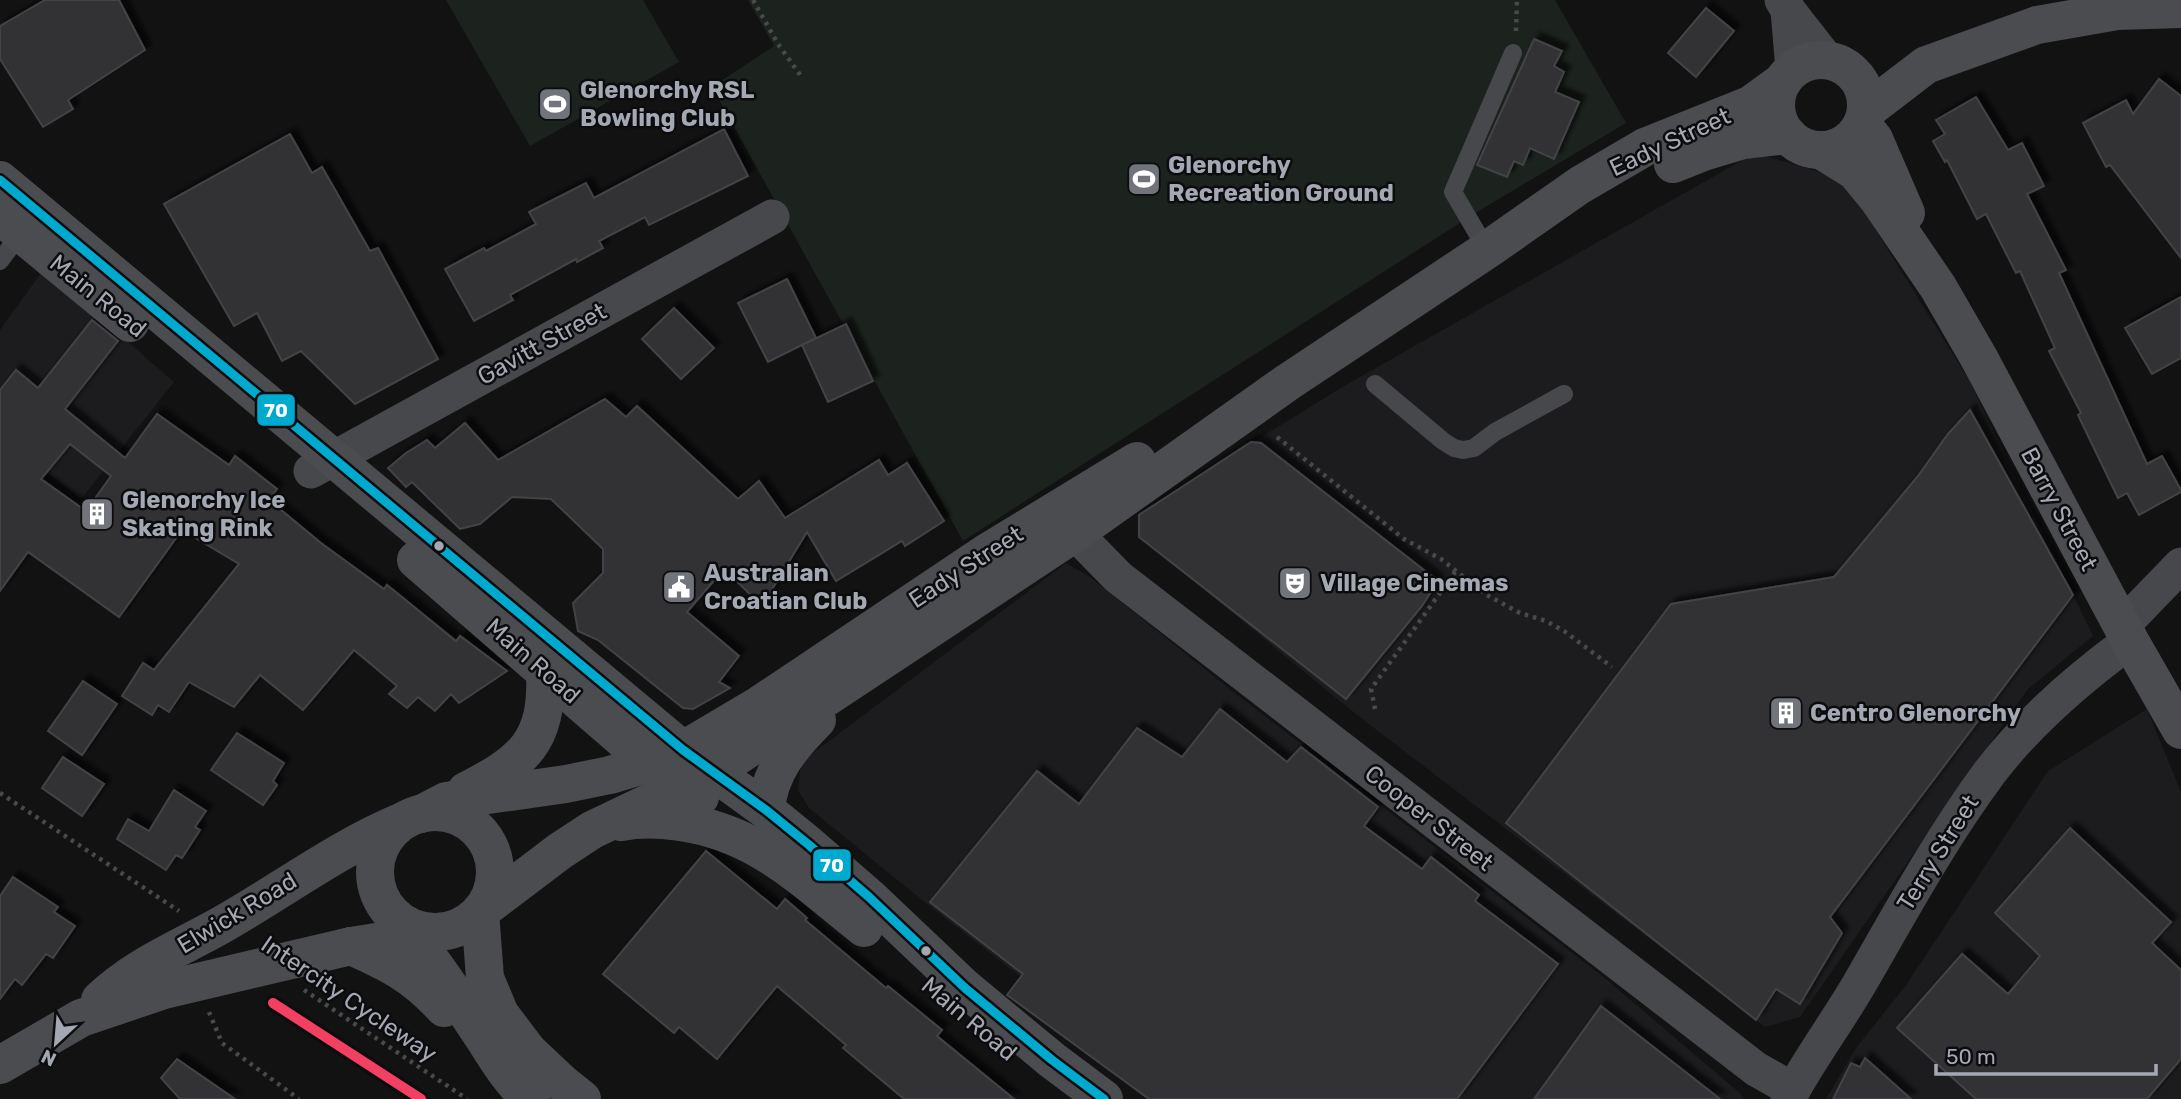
<svg xmlns="http://www.w3.org/2000/svg" width="2181" height="1099" font-family="Rubik,sans-serif">
	<defs>
		<filter id="shadow"><feDropShadow dx="6" dy="-6" stdDeviation="2" flood-color="#0009"/></filter>
	</defs>
	<rect width="100%" height="100%" fill="#121212"/>
	<g fill="#1c1c1e">
		<path d="M 1755,153 L 1844,179 L 1969,380 L 2093,636 L 2028,689 L 1800,1017 L 1765,1027 L 1357,715 L 1169,561 L 1139,537 L 1139,513 L 1344,386 Z"/>
		<path d="M 44,269 L 174,382 L 81,499 L 0,436 L 0,330 Z"/>
		<path d="M 1066,563 L 1090,577 L 1231,690 L 1606,979 L 1741,1094 L 1744,1099 L 1177,1099 L 912,892 L 809,808 L 798,790 L 801,762 Z"/>
		<path d="M 2147,709 L 2181,792 L 2181,1099 L 1826,1099 L 1856,1048 L 1906,985 L 2048,771 Z"/>
	</g>
	<g fill="#1c221d">
		<path d="M 446,0 L 643,0 L 679,62 L 530,146 Z"/>
		<path d="M 748,0 L 1555,0 L 1626,123 L 1474,214 L 963,541 L 712,87 L 774,46 Z"/>
	</g>
	<g fill="#323235" stroke="#424346" stroke-width="2" fill-rule="evenodd" filter="url(#shadow)">
		<path d="M 45,0 L 119,0 L 145,50 L 68,100 L 73,109 L 43,127 L 0,59 L 0,26 Z"/>
		<path d="M 1706,8 L 1734,31 L 1696,77 L 1668,53 Z"/>
		<path d="M 1534,39 L 1562,51 L 1554,66 L 1564,72 L 1555,92 L 1579,102 L 1554,159 L 1530,148 L 1523,165 L 1514,161 L 1507,177 L 1477,165 Z"/>
		<path d="M 2159,79 L 2181,96 L 2181,258 L 2110,165 L 2106,167 L 2083,123 L 2126,100 L 2133,114 Z"/>
		<path d="M 1976,97 L 2008,150 L 2022,143 L 2044,186 L 2027,194 L 2066,270 L 2059,273 L 2147,464 L 2162,456 L 2181,490 L 2181,492 L 2139,515 L 2127,493 L 2118,498 L 2078,415 L 2081,413 L 2049,351 L 2055,348 L 2020,271 L 2016,273 L 1986,214 L 1977,219 L 1947,160 L 1945,162 L 1933,141 L 1945,134 L 1936,120 Z"/>
		<path d="M 724,129 L 748,176 L 649,225 L 645,217 L 599,241 L 603,248 L 577,262 L 576,259 L 510,295 L 513,300 L 474,321 L 445,269 L 484,248 L 486,251 L 536,224 L 529,212 L 586,183 L 594,198 Z"/>
		<path d="M 290,134 L 312,173 L 322,167 L 370,251 L 378,248 L 438,359 L 355,404 L 301,351 L 282,361 L 257,313 L 234,326 L 164,204 Z"/>
		<path d="M 787,279 L 816,338 L 768,362 L 738,303 Z"/>
		<path d="M 2181,297 L 2181,358 L 2152,374 L 2125,328 Z"/>
		<path d="M 674,308 L 714,348 L 681,379 L 642,339 Z"/>
		<path d="M 92,320 L 118,341 L 65,409 L 125,458 L 157,414 L 229,465 L 235,456 L 277,489 L 269,500 L 321,543 L 384,589 L 387,585 L 456,641 L 460,636 L 507,671 L 459,703 L 451,694 L 435,711 L 418,697 L 407,708 L 389,694 L 397,686 L 354,650 L 303,710 L 260,675 L 234,707 L 189,682 L 169,712 L 158,705 L 152,715 L 122,696 L 143,663 L 154,670 L 239,564 L 182,530 L 119,617 L 28,552 L 0,591 L 0,390 L 16,370 L 38,388 ZM 70,444 L 111,476 L 86,511 L 41,479 Z"/>
		<path d="M 846,324 L 873,381 L 828,402 L 802,345 Z"/>
		<path d="M 605,399 L 626,417 L 637,406 L 738,499 L 759,481 L 785,518 L 879,460 L 888,475 L 907,463 L 944,521 L 905,546 L 902,541 L 836,581 L 807,532 L 762,606 L 724,569 L 687,612 L 739,656 L 719,682 L 730,688 L 693,709 L 683,708 L 598,640 L 578,631 L 573,603 L 603,573 L 603,549 L 551,499 L 512,497 L 480,524 L 460,529 L 412,482 L 406,487 L 388,468 L 406,453 L 427,440 L 435,448 L 465,423 L 498,460 Z"/>
		<path d="M 1970,410 L 2073,595 L 1830,917 L 1842,933 L 1800,1004 L 1776,989 L 1756,1020 L 1506,823 L 1671,604 L 1834,577 L 1918,476 L 1948,434 Z"/>
		<path d="M 1251,442 L 1261,443 L 1438,581 L 1422,606 L 1346,699 L 1139,537 L 1139,515 Z"/>
		<path d="M 83,681 L 117,704 L 82,755 L 48,731 Z"/>
		<path d="M 1220,709 L 1287,762 L 1301,747 L 1378,807 L 1364,826 L 1422,869 L 1431,857 L 1479,895 L 1475,901 L 1558,964 L 1457,1099 L 1149,1099 L 1007,995 L 1023,974 L 930,902 L 1037,771 L 1079,804 L 1137,728 L 1182,757 Z"/>
		<path d="M 237,733 L 284,763 L 273,781 L 277,785 L 263,805 L 211,770 Z"/>
		<path d="M 63,757 L 104,784 L 82,816 L 42,788 Z"/>
		<path d="M 174,790 L 206,811 L 195,827 L 200,830 L 182,858 L 176,855 L 166,870 L 117,839 L 128,819 L 149,831 Z"/>
		<path d="M 2070,828 L 2171,922 L 2152,943 L 2181,970 L 2181,1059 L 2147,1099 L 1976,1099 L 1897,1028 L 1962,954 L 2008,994 L 2040,956 L 1995,913 Z"/>
		<path d="M 706,851 L 777,909 L 785,899 L 807,918 L 805,920 L 886,988 L 888,986 L 942,1030 L 937,1036 L 1014,1099 L 904,1099 L 843,1048 L 846,1045 L 777,986 L 717,1059 L 679,1027 L 674,1033 L 603,974 Z"/>
		<path d="M 13,877 L 58,907 L 54,912 L 75,926 L 53,958 L 46,954 L 22,985 L 15,979 L 0,999 L 0,896 Z"/>
		<path d="M 1601,1006 L 1720,1099 L 1534,1099 Z"/>
		<path d="M 1865,1058 L 1911,1099 L 1833,1099 L 1851,1063 L 1860,1067 Z"/>
		<path d="M 177,1059 L 235,1099 L 180,1099 L 161,1078 Z"/>
	</g>
	<g fill="none" stroke-linecap="round" stroke-linejoin="round">
		<g stroke="#48494d" stroke-width="4.5" stroke-dasharray="3.5 5" stroke-linecap="butt">
			<path d="M 753,0 L 778,44 L 801,76"/>
			<path d="M 1516,31 L 1517,0"/>
			<path d="M 1277,437 L 1404,539 L 1441,559 L 1485,594 L 1520,613 L 1546,621 L 1564,631 L 1612,667"/>
			<path d="M 1375,709 L 1371,689 L 1455,572"/>
			<path d="M 0,793 L 179,911"/>
			<path d="M 304,990 L 467,1099"/>
			<path d="M 209,1012 L 222,1043 L 299,1099"/>
		</g>
		<g stroke="#47484b" stroke-width="18">
			<path d="M 1487,250 L 1453,192 L 1513,53"/>
			<path d="M 0,261 L 23,230"/>
			<path d="M 1375,384 L 1443,441 L 1454,448 L 1463,450 L 1474,448 L 1495,432 L 1564,394"/>
		</g>
		<g stroke="#47484b" stroke-width="35">
			<path d="M 1782,0 L 1788,10 L 1827,60"/>
			<path d="M 1788,10 L 1793,70"/>
			<path d="M 311,471 L 772,217"/>
			<path d="M 1075,533 L 1118,577 L 1756,1069 L 1793,1090"/>
			<path d="M 2122,626 L 2181,565"/>
			<path d="M 1788,1099 C 1810,1058 1838,1021 1861,981 C 1902,910 1941,838 1990,772 C 2029,721 2078,679 2130,641"/>
		</g>
		<g stroke="#4b4c4f" stroke-width="38">
			<circle cx="1821" cy="105" r="45"/>
			<path d="M 1866,111 L 1926,65 L 2037,25 L 2117,11 L 2181,9"/>
			<path d="M 1862,124 L 1874,139 L 1906,213"/>
			<path d="M 1821,150 L 1855,171 L 1878,199 L 1938,287 L 1979,358 L 2130,641 L 2181,730"/>
			<path d="M 1673,164 L 1703,152 L 1743,140 L 1788,135"/>
			<path d="M 0,180 L 683,750 L 766,810 L 809,845 L 869,897 L 965,988 L 1052,1060 L 1104,1099"/>
			<path d="M 0,216 L 130,323"/>
			<path d="M 416,560 L 650,763 L 683,787 L 700,797"/>
			<path d="M 466,791 C 524,761 548,742 545,673"/>
			<path d="M 766,810 C 769,772 791,746 817,720"/>
			<circle cx="435" cy="872" r="60"/>
			<path d="M 421,814 L 446,801 L 566,784 L 610,775 L 650,763 L 683,750 L 759,705 L 986,553 L 1137,461"/>
			<path d="M 621,822 C 641,818 660,819 680,822 C 759,833 804,881 864,928"/>
			<path d="M 482,910 L 560,851 L 592,830 L 713,772 L 786,724 L 1075,533 L 1288,382 L 1487,250 L 1580,185 L 1645,147 L 1750,105 L 1783,81"/>
			<path d="M 480,912 L 485,978 L 500,1014 L 528,1051 L 562,1083 L 582,1099"/>
			<path d="M 397,919 C 429,954 455,995 481,1034 C 497,1058 509,1081 531,1099"/>
			<path d="M 351,946 C 391,964 414,975 444,1008"/>
			<path d="M 100,1000 C 135,966 181,948 223,924 C 283,890 338,848 403,821"/>
			<path d="M 0,1065 L 81,1018 L 164,990 L 351,946 L 439,932"/>
		</g>
		<g stroke="#0c0c0e" stroke-width="14">
			<path id="bus-1" d="M 0,180 L 683,750 L 766,810 L 809,845 L 869,897 L 965,988 L 1052,1060 L 1104,1099"/>
		</g>
		<use href="#bus-1" stroke="#00a9ce" stroke-width="9"/>
		<g stroke="#0c0c0e" stroke-width="16">
			<path id="rail-1" d="M 273,1003 L 421,1099"/>
		</g>
		<use href="#rail-1" stroke="#f24062" stroke-width="10"/>
	</g>
	<defs>
		<g id="stadium-square" transform="scale(1.75)"><rect x="-9" y="-9" width="18" height="18" rx="4" fill="#71747b" stroke="#0c0c0e"/><path d="M0-5a6.5 5 0 1 0 0 10a6.5 5 0 1 0 0-10ZM-3.5-1.8h7v3.6h-7Z" fill="#fff"/></g>
		<g id="building-square" transform="scale(1.75)"><rect x="-9" y="-9" width="18" height="18" rx="4" fill="#71747b" stroke="#0c0c0e"/><path d="M-4-6H4V6H1V3H-1V6H-4ZM-2.5-4.3h1.7v1.8h-1.7ZM.8-4.3h1.7v1.8H.8ZM-2.5-1h1.7V.8h-1.7ZM.8-1h1.7V.8H.8Z" fill="#fff"/></g>
		<g id="theatre-square" transform="scale(1.75)"><rect x="-9" y="-9" width="18" height="18" rx="4" fill="#71747b" stroke="#0c0c0e"/><path d="M-5-5.5Q0-4 5-5.5V0Q5 5 0 6Q-5 5-5 0ZM-3.3-2.5H-1v1.5H-3.3ZM1-2.5H3.3v1.5H1ZM-2.8 1Q0 5.5 2.8 1Z" fill="#fff"/></g>
		<g id="civic-square" transform="scale(1.75)"><rect x="-9" y="-9" width="18" height="18" rx="4" fill="#71747b" stroke="#0c0c0e"/><path d="M-.6-6.5H3V-4.5H.6V-3L4-1V1h2V6H-6V1h2V-1L-.6-3ZM-1.2 2.5V6h2.4V2.5Z" fill="#fff"/></g>
	</defs>
	<g fill-rule="evenodd">
		<use href="#stadium-square" x="555" y="104"/>
		<use href="#stadium-square" x="1144" y="179"/>
		<use href="#building-square" x="97" y="514"/>
		<use href="#theatre-square" x="1295" y="583"/>
		<use href="#civic-square" x="679" y="587"/>
		<use href="#building-square" x="1786" y="713"/>
	</g>
	<g fill="#a4a8b3" stroke="#0c0c0e" stroke-width="2.5">
		<circle cx="439" cy="546" r="6"/>
		<circle cx="926" cy="951" r="6"/>
	</g>
	<g text-anchor="middle" dominant-baseline="central" stroke-width="5" stroke-linejoin="round" paint-order="stroke">
		<g font-size="24" font-weight="bold" fill="#a4a8b3" stroke="#0c0c0e" text-anchor="start">
			<text x="580" y="90">Glenorchy RSL<tspan x="580" dy="28">Bowling Club</tspan></text>
			<text x="1168" y="165">Glenorchy<tspan x="1168" dy="28">Recreation Ground</tspan></text>
			<text x="122" y="500">Glenorchy Ice<tspan x="122" dy="28">Skating Rink</tspan></text>
			<text x="704" y="573">Australian<tspan x="704" dy="28">Croatian Club</tspan></text>
			<text x="1320" y="583">Village Cinemas</text>
			<text x="1810" y="713">Centro Glenorchy</text>
		</g>
		<g font-size="24" fill="#a4a8b3" stroke="#0c0c0e">
			<text transform="translate(1670 142) rotate(-25)">Eady Street</text>
			<text transform="translate(98 296) rotate(39)">Main Road</text>
			<text transform="translate(542 344) rotate(-29)">Gavitt Street</text>
			<text transform="translate(2059 509) rotate(62)">Barry Street</text>
			<text transform="translate(966 567) rotate(-33)">Eady Street</text>
			<text transform="translate(533 661) rotate(41)">Main Road</text>
			<text transform="translate(1429 818) rotate(38)">Cooper Street</text>
			<text transform="translate(1938 853) rotate(-58)">Terry Street</text>
			<text transform="translate(237 913) rotate(-31)">Elwick Road</text>
			<text transform="translate(349 999) rotate(34)">Intercity Cycleway</text>
			<text transform="translate(969 1019) rotate(40)">Main Road</text>
		</g>
	</g>
	<g stroke="#0c0c0e" stroke-width="2.5">
		<rect x="256" y="393" width="40" height="34" rx="7" fill="#00a9ce"/>
		<rect x="812" y="848" width="40" height="34" rx="7" fill="#00a9ce"/>
	</g>
	<g font-size="19" text-anchor="middle" font-weight="bold" fill="#fff">
		<text x="276" y="417">70</text>
		<text x="832" y="872">70</text>
	</g>
	<g transform="translate(56 1043) rotate(206)" stroke="#0c0c0e" stroke-width="5" paint-order="stroke">
	<path d="M0-5L12 26L0 18L-12 26Z" fill="#a4a8b3"/>
	<text y="-10" font-size="19" font-weight="bold" text-anchor="middle" fill="#a4a8b3">N</text>
	</g>
	<path d="M1936 1064v10h220v-10" fill="none" stroke="#a4a8b3" stroke-width="3.5"/>
	<text x="1946" y="1064" font-size="21" fill="#a4a8b3" stroke="#0c0c0e" stroke-width="5" paint-order="stroke">50 m</text>
</svg>
